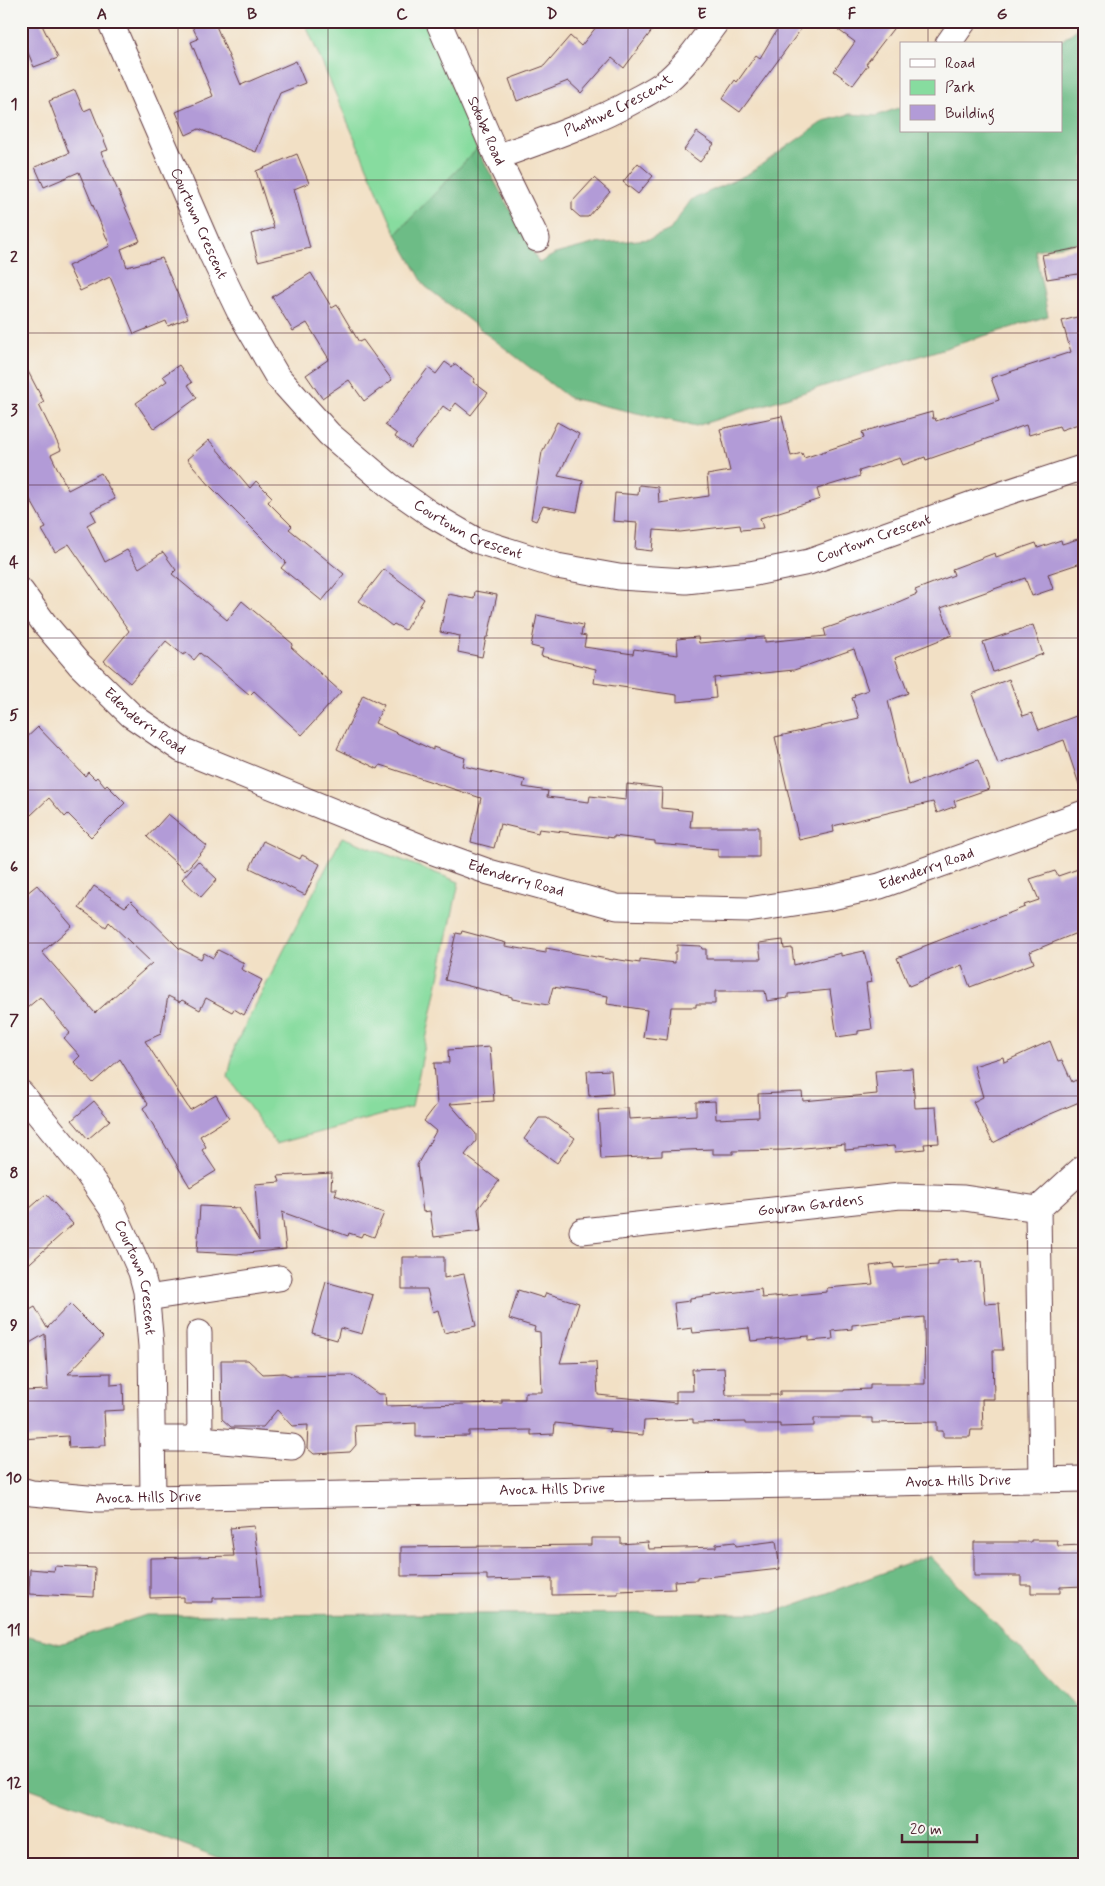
<svg xmlns="http://www.w3.org/2000/svg" width="1105" height="1886" font-family="Mynerve,sans-serif">
	<rect width="100%" height="100%" fill="#f6f6f2"/>
	<filter id="ink" filterUnits="userSpaceOnUse"><feTurbulence type="fractalNoise" baseFrequency=".02" numOctaves="2"/><feDisplacementMap in="SourceGraphic" scale="10" xChannelSelector="R" yChannelSelector="G"/><feConvolveMatrix kernelMatrix="1 2 1 2 8 2 1 2 1" color-interpolation-filters="sRGB"/></filter>
	<filter id="wash" filterUnits="userSpaceOnUse"><feTurbulence type="fractalNoise" baseFrequency=".0096" numOctaves="4" result="noise"/><feDisplacementMap in="SourceGraphic" scale="20" xChannelSelector="R" yChannelSelector="G"/><feGaussianBlur stdDeviation="1.12" result="paint"/><feColorMatrix in="noise" values="0 0 0 0 0 0 0 0 0 0 0 0 0 0 0 0 0 1.4 0 .05"/><feComposite in="paint" operator="in"/></filter>
	<g filter="url(#wash)">
		<rect width="100%" height="100%" fill="#f2e0c5"/>
		<g fill="#87dc9f" stroke="#687e65">
			<path d="M 304,21 L 426,21 L 477,149 L 396,234 Z"/>
			<path d="M 342,837 L 459,882 L 412,1107 L 276,1144 L 228,1077 L 235,1045 Z"/>
		</g>
		<g fill="#6dbc86" stroke="#5c6e58">
			<path d="M 1084,24 L 1084,242 L 1035,250 L 1048,316 L 696,426 L 569,398 L 425,286 L 396,234 L 477,149 L 539,263 L 555,254 L 593,244 L 650,239 L 670,230 L 691,200 L 748,174 L 824,121 L 850,114 L 876,116 L 901,107 L 901,131 L 1061,131 L 1061,44 L 1057,44 Z"/>
			<path d="M 930,1556 L 1084,1715 L 1084,1865 L 239,1865 L 21,1785 L 21,1634 L 60,1644 L 146,1615 L 772,1613 Z"/>
		</g>
		<g id="blocks">
			<g fill="#b29bd7">
				<path d="M 21,21 L 40,21 L 58,58 L 34,67 L 21,36 Z"/>
				<path d="M 190,21 L 214,21 L 241,85 L 296,61 L 305,83 L 280,93 L 256,152 L 199,129 L 186,135 L 176,112 L 213,96 L 191,42 L 198,39 Z"/>
				<path d="M 601,21 L 659,21 L 624,68 L 612,58 L 581,93 L 568,81 L 517,101 L 509,79 L 544,66 L 570,36 L 581,46 Z"/>
				<path d="M 782,21 L 807,21 L 740,112 L 722,99 L 735,80 L 737,82 L 756,55 L 760,58 Z"/>
				<path d="M 826,21 L 899,21 L 866,64 L 868,65 L 853,85 L 834,71 L 855,42 Z"/>
				<path d="M 75,90 L 84,111 L 91,108 L 108,150 L 101,152 L 140,241 L 121,249 L 127,267 L 162,258 L 188,318 L 168,326 L 166,321 L 134,334 L 110,277 L 80,291 L 68,266 L 110,246 L 79,172 L 44,187 L 35,167 L 69,153 L 49,101 Z"/>
				<path d="M 697,132 L 714,144 L 700,162 L 684,150 Z"/>
				<path d="M 297,154 L 309,183 L 294,189 L 310,248 L 258,261 L 251,234 L 274,228 L 256,171 Z"/>
				<path d="M 638,163 L 653,176 L 638,194 L 623,182 Z"/>
				<path d="M 594,178 L 610,192 L 588,217 L 580,217 L 572,210 L 572,202 Z"/>
				<path d="M 1084,247 L 1084,273 L 1047,279 L 1042,255 Z"/>
				<path d="M 311,273 L 332,308 L 337,305 L 359,342 L 363,340 L 392,380 L 364,401 L 349,380 L 322,398 L 306,375 L 329,359 L 307,323 L 293,331 L 272,297 Z"/>
				<path d="M 1084,315 L 1084,422 L 1061,430 L 1059,426 L 1029,435 L 1026,425 L 926,460 L 925,457 L 903,465 L 900,458 L 859,471 L 860,476 L 817,489 L 820,499 L 760,518 L 763,528 L 741,530 L 740,525 L 680,532 L 654,530 L 652,551 L 635,549 L 637,523 L 613,521 L 615,493 L 638,495 L 639,485 L 658,487 L 659,503 L 709,496 L 707,475 L 730,471 L 720,429 L 782,416 L 791,456 L 802,453 L 804,458 L 864,438 L 862,432 L 932,412 L 933,419 L 935,418 L 936,421 L 999,400 L 991,378 L 1071,352 L 1062,321 Z"/>
				<path d="M 21,358 L 44,402 L 39,405 L 61,450 L 51,455 L 68,490 L 101,473 L 115,499 L 91,511 L 96,520 L 87,525 L 105,562 L 127,550 L 139,568 L 163,552 L 176,570 L 172,574 L 227,620 L 242,601 L 293,644 L 291,647 L 341,692 L 302,735 L 254,691 L 250,695 L 200,653 L 194,660 L 186,653 L 183,655 L 166,641 L 130,683 L 104,661 L 129,631 L 69,544 L 55,552 L 42,530 L 46,528 L 21,483 Z"/>
				<path d="M 445,362 L 452,367 L 454,364 L 475,379 L 473,382 L 488,393 L 471,415 L 456,403 L 450,411 L 443,406 L 411,448 L 395,437 L 397,434 L 385,425 L 428,368 L 436,374 Z"/>
				<path d="M 179,365 L 192,383 L 188,385 L 197,398 L 154,429 L 136,403 L 167,381 L 163,376 Z"/>
				<path d="M 557,422 L 579,434 L 558,476 L 583,481 L 577,512 L 543,506 L 536,521 L 531,519 L 542,452 Z"/>
				<path d="M 209,440 L 250,488 L 256,481 L 272,497 L 268,502 L 292,526 L 289,529 L 344,574 L 322,601 L 281,568 L 286,562 L 212,488 L 187,459 Z"/>
				<path d="M 1084,537 L 1084,562 L 1048,574 L 1053,589 L 1032,596 L 1025,578 L 941,608 L 952,635 L 895,658 L 908,693 L 888,701 L 909,785 L 978,760 L 989,789 L 954,801 L 956,806 L 937,813 L 933,802 L 833,826 L 834,832 L 799,840 L 775,737 L 859,718 L 852,698 L 855,697 L 854,695 L 868,690 L 854,649 L 794,670 L 714,678 L 716,698 L 677,702 L 677,695 L 594,683 L 596,669 L 541,656 L 543,649 L 531,646 L 537,615 L 583,625 L 581,635 L 586,636 L 584,647 L 633,654 L 634,649 L 678,655 L 677,639 L 698,637 L 699,643 L 765,637 L 765,642 L 826,636 L 824,629 L 896,604 L 896,603 L 917,594 L 915,590 L 954,575 L 952,569 L 995,553 L 996,557 L 1036,543 L 1038,548 L 1061,540 L 1062,544 Z"/>
				<path d="M 384,569 L 424,599 L 405,630 L 394,624 L 392,626 L 359,601 Z"/>
				<path d="M 475,591 L 497,595 L 488,637 L 486,637 L 482,657 L 458,652 L 460,636 L 440,632 L 448,594 L 474,599 Z"/>
				<path d="M 1033,625 L 1043,654 L 993,672 L 983,642 Z"/>
				<path d="M 1009,679 L 1023,716 L 1032,713 L 1039,730 L 1084,713 L 1084,787 L 1080,787 L 1064,740 L 998,764 L 972,694 Z"/>
				<path d="M 363,695 L 384,705 L 375,723 L 433,750 L 433,747 L 465,758 L 463,766 L 525,780 L 523,787 L 548,791 L 547,797 L 589,802 L 590,796 L 626,800 L 627,784 L 662,788 L 661,808 L 692,811 L 690,827 L 759,827 L 759,857 L 718,857 L 718,849 L 655,844 L 655,841 L 614,836 L 614,838 L 539,829 L 538,833 L 500,824 L 494,848 L 471,842 L 481,798 L 380,765 L 378,769 L 337,749 Z"/>
				<path d="M 38,727 L 85,776 L 88,772 L 95,779 L 97,777 L 105,787 L 107,785 L 125,803 L 91,837 L 68,814 L 65,817 L 49,798 L 31,815 L 21,805 L 21,743 Z"/>
				<path d="M 168,814 L 207,846 L 185,871 L 147,837 Z"/>
				<path d="M 263,841 L 300,859 L 302,855 L 320,864 L 305,895 L 250,868 Z"/>
				<path d="M 198,861 L 217,879 L 201,897 L 182,879 Z"/>
				<path d="M 1084,867 L 1084,930 L 1030,952 L 1034,963 L 970,987 L 962,965 L 909,986 L 897,958 L 922,948 L 922,947 L 1025,907 L 1024,905 L 1039,900 L 1030,879 L 1055,871 L 1058,876 Z"/>
				<path d="M 37,885 L 72,926 L 42,952 L 95,1013 L 152,963 L 109,922 L 106,927 L 79,908 L 94,886 L 125,907 L 131,901 L 179,948 L 201,959 L 204,953 L 213,958 L 218,950 L 244,963 L 241,969 L 262,980 L 244,1015 L 234,1009 L 232,1012 L 206,998 L 200,1010 L 182,1000 L 180,1002 L 168,996 L 161,1034 L 145,1041 L 190,1110 L 216,1095 L 229,1118 L 200,1136 L 206,1147 L 202,1150 L 216,1171 L 190,1187 L 143,1108 L 148,1104 L 120,1059 L 93,1083 L 74,1062 L 80,1056 L 64,1038 L 70,1033 L 40,997 L 21,1013 L 21,898 Z"/>
				<path d="M 462,931 L 506,943 L 505,946 L 546,953 L 546,948 L 613,960 L 613,959 L 640,963 L 640,959 L 675,963 L 675,952 L 677,952 L 677,945 L 701,946 L 702,949 L 706,949 L 706,959 L 761,959 L 759,943 L 783,940 L 784,949 L 792,948 L 794,965 L 841,953 L 841,956 L 864,951 L 872,982 L 866,983 L 872,1029 L 858,1031 L 858,1034 L 837,1037 L 830,990 L 788,994 L 788,998 L 767,1001 L 765,991 L 715,991 L 715,1004 L 696,1004 L 696,1007 L 671,1007 L 667,1040 L 643,1037 L 647,1010 L 607,1004 L 608,996 L 553,987 L 548,1005 L 512,999 L 512,997 L 445,980 L 456,933 L 461,934 Z"/>
				<path d="M 1050,1041 L 1058,1061 L 1062,1060 L 1072,1082 L 1076,1080 L 1084,1100 L 1041,1118 L 993,1143 L 973,1102 L 983,1097 L 974,1066 L 1003,1057 L 1004,1062 Z"/>
				<path d="M 490,1047 L 494,1101 L 450,1104 L 476,1134 L 476,1141 L 465,1155 L 499,1181 L 478,1209 L 481,1231 L 434,1237 L 430,1211 L 423,1212 L 417,1165 L 436,1131 L 424,1121 L 437,1104 L 434,1063 L 449,1063 L 448,1050 Z"/>
				<path d="M 912,1068 L 915,1108 L 936,1107 L 939,1143 L 924,1144 L 925,1149 L 895,1152 L 894,1146 L 845,1150 L 845,1144 L 784,1150 L 733,1151 L 733,1154 L 713,1154 L 713,1149 L 662,1151 L 662,1156 L 601,1159 L 598,1110 L 628,1108 L 629,1119 L 696,1115 L 696,1102 L 715,1101 L 716,1119 L 759,1117 L 758,1094 L 802,1092 L 803,1101 L 877,1094 L 875,1071 Z"/>
				<path d="M 611,1070 L 613,1094 L 589,1096 L 587,1071 Z"/>
				<path d="M 94,1101 L 110,1120 L 88,1139 L 72,1120 Z"/>
				<path d="M 539,1118 L 547,1118 L 575,1138 L 557,1163 L 524,1139 Z"/>
				<path d="M 332,1173 L 331,1189 L 337,1189 L 335,1195 L 384,1213 L 374,1237 L 363,1233 L 361,1237 L 349,1233 L 348,1236 L 282,1212 L 286,1249 L 237,1254 L 197,1252 L 200,1206 L 239,1208 L 259,1241 L 255,1184 L 280,1182 L 278,1176 Z"/>
				<path d="M 46,1194 L 73,1224 L 21,1271 L 21,1216 Z"/>
				<path d="M 402,1257 L 444,1257 L 444,1278 L 464,1274 L 476,1326 L 444,1333 L 438,1310 L 433,1312 L 427,1289 L 402,1289 Z"/>
				<path d="M 958,1259 L 958,1263 L 981,1261 L 985,1304 L 999,1303 L 1003,1350 L 993,1350 L 994,1399 L 982,1399 L 983,1430 L 971,1430 L 970,1437 L 943,1437 L 943,1431 L 937,1431 L 937,1422 L 872,1423 L 872,1418 L 814,1418 L 814,1426 L 780,1427 L 780,1424 L 745,1424 L 745,1422 L 693,1423 L 693,1419 L 644,1421 L 643,1435 L 609,1432 L 610,1429 L 555,1423 L 554,1434 L 531,1435 L 531,1430 L 469,1431 L 469,1436 L 416,1437 L 416,1423 L 355,1426 L 356,1445 L 350,1452 L 314,1454 L 307,1448 L 308,1425 L 292,1426 L 277,1410 L 263,1427 L 231,1427 L 222,1419 L 221,1360 L 248,1360 L 263,1374 L 284,1373 L 291,1376 L 352,1375 L 378,1394 L 385,1394 L 386,1406 L 502,1403 L 502,1399 L 525,1399 L 525,1392 L 542,1392 L 540,1332 L 534,1331 L 535,1327 L 509,1319 L 518,1290 L 544,1298 L 546,1293 L 579,1303 L 560,1363 L 596,1362 L 598,1395 L 676,1403 L 676,1391 L 693,1391 L 692,1369 L 724,1368 L 726,1395 L 780,1395 L 780,1391 L 844,1391 L 844,1390 L 870,1389 L 870,1384 L 925,1384 L 924,1317 L 852,1325 L 852,1329 L 832,1331 L 833,1339 L 809,1341 L 809,1336 L 751,1341 L 749,1328 L 693,1333 L 692,1328 L 677,1330 L 674,1303 L 690,1301 L 690,1298 L 761,1289 L 762,1298 L 827,1292 L 827,1288 L 873,1284 L 870,1266 L 893,1263 L 894,1268 L 938,1265 L 938,1261 Z"/>
				<path d="M 326,1282 L 373,1295 L 362,1334 L 340,1328 L 337,1340 L 312,1333 Z"/>
				<path d="M 70,1304 L 103,1337 L 68,1374 L 111,1373 L 111,1385 L 123,1384 L 124,1410 L 104,1411 L 106,1445 L 100,1445 L 100,1447 L 69,1448 L 68,1436 L 21,1439 L 21,1391 L 48,1390 L 45,1334 L 21,1348 L 21,1315 L 35,1307 L 47,1328 Z"/>
				<path d="M 254,1526 L 260,1575 L 261,1597 L 213,1598 L 213,1602 L 184,1602 L 184,1597 L 150,1598 L 150,1558 L 234,1556 L 230,1528 Z"/>
				<path d="M 591,1538 L 621,1538 L 621,1544 L 648,1542 L 649,1549 L 716,1547 L 716,1544 L 735,1542 L 736,1546 L 776,1541 L 780,1569 L 697,1578 L 697,1580 L 674,1581 L 675,1589 L 618,1591 L 618,1594 L 552,1595 L 552,1578 L 487,1580 L 487,1575 L 401,1576 L 401,1547 L 591,1545 Z"/>
				<path d="M 1031,1540 L 1057,1540 L 1058,1546 L 1084,1545 L 1084,1586 L 1060,1587 L 1060,1593 L 1031,1593 L 1031,1585 L 1021,1585 L 1021,1576 L 974,1576 L 974,1542 L 1031,1542 Z"/>
				<path d="M 55,1566 L 95,1568 L 94,1597 L 29,1594 L 30,1569 L 54,1571 Z"/>
			</g>
		</g>
	</g>
	<g filter="url(#ink)">
		<use href="#blocks" fill-opacity="0" stroke="#633c42" stroke-width="1"/>
		<g fill="none" stroke-linecap="round" stroke-linejoin="round">
			<g stroke="#633c42" stroke-width="27">
				<g id="minor">
					<path id="s1" d="M 110,21 L 212,255 L 239,311 L 277,376 L 329,434 L 389,485 L 429,513 L 475,540 L 557,566 L 619,577 L 686,581 L 750,574 L 809,562 L 975,503 L 1084,467"/>
					<path id="s2" d="M 438,21 L 497,157 L 537,239"/>
					<path d="M 948,44 L 964,21"/>
					<path id="s3" d="M 497,157 C 544,140 592,124 635,100 C 646,94 658,88 668,80 C 687,64 702,41 717,21"/>
					<path id="s4" d="M 21,591 L 44,623 L 79,664 L 131,715 L 182,750 L 431,851 L 489,872 L 617,907 L 748,910 L 827,898 L 880,886 L 1084,813"/>
					<path id="s5" d="M 21,1093 L 88,1174 L 113,1210 L 141,1272 L 146,1291 L 151,1346 L 153,1497"/>
					<path id="s6" d="M 582,1231 L 900,1196 L 964,1198 L 1038,1209"/>
					<path d="M 147,1298 L 279,1278"/>
					<path d="M 199,1333 L 200,1439"/>
					<path d="M 152,1439 L 200,1439 L 292,1447"/>
					<path d="M 1042,1480 L 1038,1209 L 1084,1167"/>
					<path id="s7" d="M 21,1490 L 32,1493 L 99,1499 L 1084,1479"/>
				</g>
			</g>
			<use href="#minor" stroke="#fff" stroke-width="25"/>
		</g>
	</g>
	<path fill="none" stroke="#4a1f2b" stroke-width="1" stroke-opacity="0.55" d="M 178,21 L 178,1865M 328,21 L 328,1865M 478,21 L 478,1865M 628,21 L 628,1865M 778,21 L 778,1865M 928,21 L 928,44M 928,131 L 928,1865M 21,180 L 1084,180M 21,333 L 1084,333M 21,485 L 1084,485M 21,638 L 1084,638M 21,790 L 1084,790M 21,943 L 1084,943M 21,1096 L 1084,1096M 21,1248 L 1084,1248M 21,1401 L 1084,1401M 21,1553 L 1084,1553M 21,1706 L 1084,1706"/>
	<g text-anchor="middle" dominant-baseline="central" stroke-width="5" stroke-linejoin="round" paint-order="stroke">
		<g font-size="15" fill="#4a1f2b" stroke="#f6f6f2">
			<text stroke="none"><textPath href="#s3" startOffset="132">Phothwe Crescent</textPath></text>
			<text stroke="none"><textPath href="#s2" startOffset="120">Sotobe Road</textPath></text>
			<text stroke="none"><textPath href="#s1" startOffset="221">Courtown Crescent</textPath></text>
			<text stroke="none"><textPath href="#s1" startOffset="641">Courtown Crescent</textPath></text>
			<text stroke="none"><textPath href="#s1" startOffset="1061">Courtown Crescent</textPath></text>
			<text stroke="none"><textPath href="#s4" startOffset="181">Edenderry Road</textPath></text>
			<text stroke="none"><textPath href="#s4" startOffset="1006">Edenderry Road</textPath></text>
			<text stroke="none"><textPath href="#s4" startOffset="586">Edenderry Road</textPath></text>
			<text stroke="none"><textPath href="#s6" startOffset="230">Gowran Gardens</textPath></text>
			<text stroke="none"><textPath href="#s5" startOffset="221">Courtown Crescent</textPath></text>
			<text stroke="none"><textPath href="#s7" startOffset="938">Avoca Hills Drive</textPath></text>
			<text stroke="none"><textPath href="#s7" startOffset="532">Avoca Hills Drive</textPath></text>
			<text stroke="none"><textPath href="#s7" startOffset="128">Avoca Hills Drive</textPath></text>
		</g>
	</g>
	<rect width="1105" height="1886" fill="none" stroke="#f6f6f2" stroke-width="55"/>
	<rect x="900" y="42" width="162" height="90" fill="#f6f6f2" stroke="#b1a0a2"/>
	<rect x="910" y="59" width="25" height="8" fill="#ffffff" stroke="#b1a0a2"/>
	<text x="945" y="68" font-size="15" fill="#4a1f2b">Road</text>
	<rect x="910" y="80" width="25" height="15" fill="#87dc9f" stroke="#b1a0a2"/>
	<text x="945" y="92" font-size="15" fill="#4a1f2b">Park</text>
	<rect x="910" y="105" width="25" height="15" fill="#b29bd7" stroke="#b1a0a2"/>
	<text x="945" y="118" font-size="15" fill="#4a1f2b">Building</text>
	<path d="M902 1834v8h75v-8" fill="none" stroke="#4a1f2b" stroke-width="2.5"/>
	<text x="910" y="1834" font-size="15" fill="#4a1f2b" stroke="#f6f6f2" stroke-width="4" paint-order="stroke">20 m</text>
	<rect x="28" y="28" width="1050" height="1830" fill="none" stroke="#4a1f2b" stroke-width="2"/>
	<g font-size="16" text-anchor="middle" font-weight="bold" fill="#4a1f2b">
		<text x="102" y="19">A</text>
		<text x="252" y="19">B</text>
		<text x="402" y="19">C</text>
		<text x="552" y="19">D</text>
		<text x="702" y="19">E</text>
		<text x="852" y="19">F</text>
		<text x="1002" y="19">G</text>
		<text x="14" y="109">1</text>
		<text x="14" y="262">2</text>
		<text x="14" y="415">3</text>
		<text x="14" y="567">4</text>
		<text x="14" y="720">5</text>
		<text x="14" y="872">6</text>
		<text x="14" y="1025">7</text>
		<text x="14" y="1178">8</text>
		<text x="14" y="1330">9</text>
		<text x="14" y="1483">10</text>
		<text x="14" y="1635">11</text>
		<text x="14" y="1788">12</text>
	</g>
</svg>
